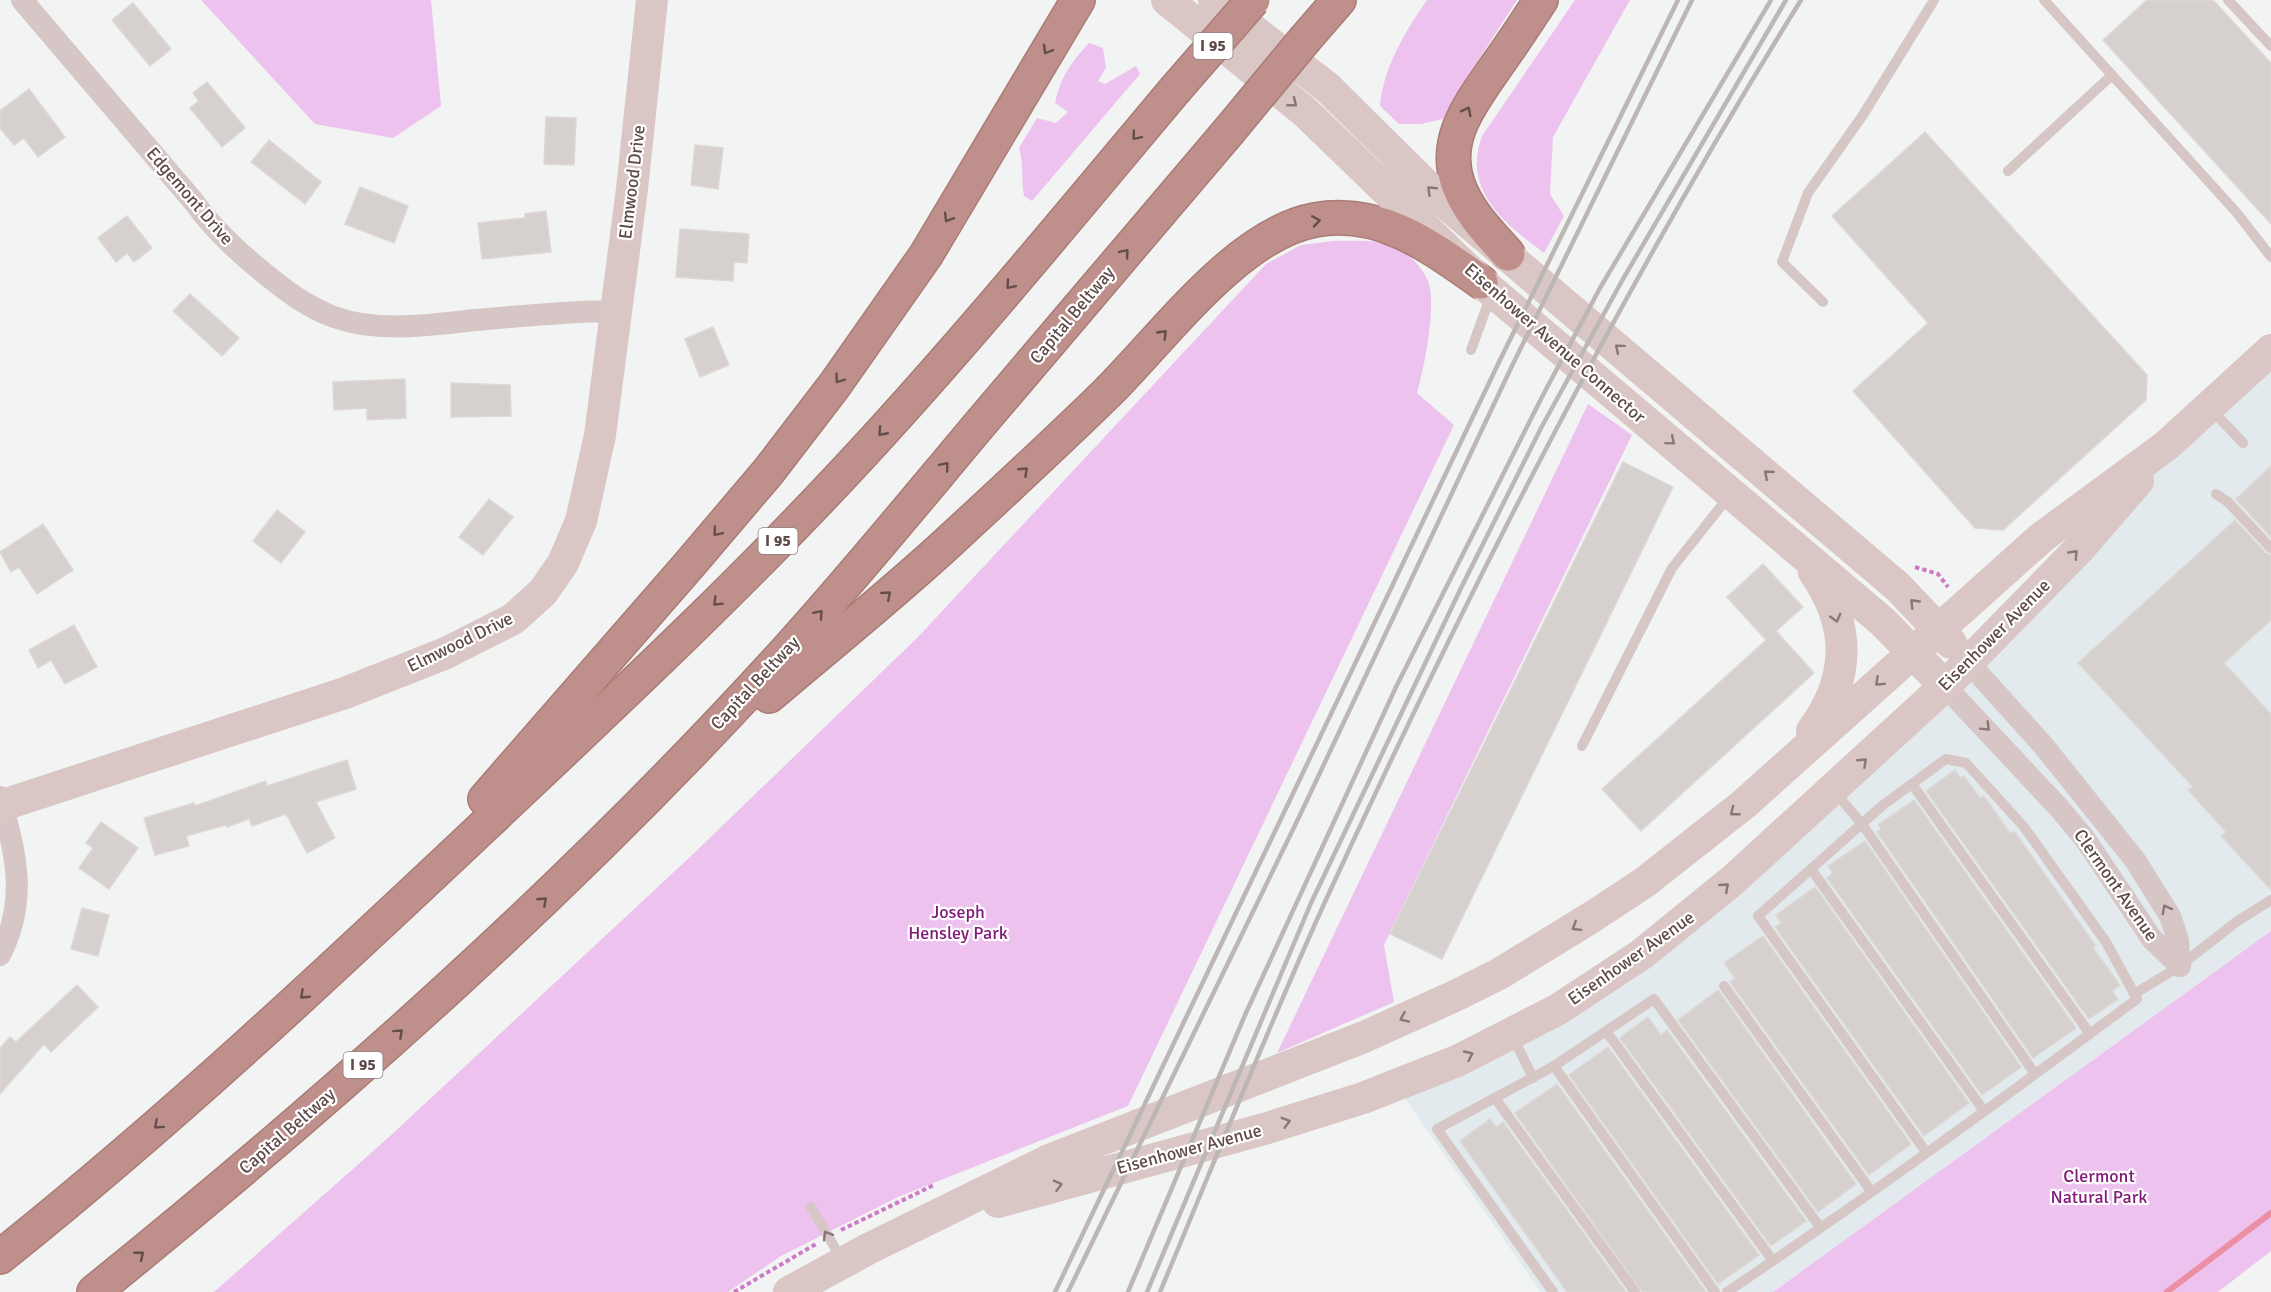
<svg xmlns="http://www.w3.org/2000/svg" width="2271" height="1292" font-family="Signika,sans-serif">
	<rect width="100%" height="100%" fill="#f2f4f3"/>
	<path fill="#e2eaee" d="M 2271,352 L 2271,931 L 1773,1292 L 1541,1292 L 1396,1086 L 1680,925 Z"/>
	<g fill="#eec2ef">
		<path d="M 201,0 L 431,0 L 441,106 L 393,138 L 315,124 Z"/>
		<path d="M 1427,0 L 1517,0 L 1455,96 L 1443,119 L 1421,124 L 1399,124 L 1380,106 C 1383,68 1406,30 1427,0 Z"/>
		<path d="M 1575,0 L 1630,0 L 1553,137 L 1550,194 L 1564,216 L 1544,253 C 1504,223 1462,190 1482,136 Z"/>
		<path d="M 1089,43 L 1103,48 L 1106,67 L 1098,81 L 1105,84 L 1136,66 L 1140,74 L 1032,201 L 1024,196 C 1021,179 1024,165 1019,148 L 1037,118 L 1056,123 L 1068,112 L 1055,103 C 1060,78 1071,62 1089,43 Z"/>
		<path d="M 1333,241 C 1353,241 1377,239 1396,247 C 1408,252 1426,271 1429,284 C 1436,308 1424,370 1417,393 L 1454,425 L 1128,1106 L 898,1197 L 781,1256 L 728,1292 L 214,1292 L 389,1137 L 690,857 L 917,638 L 1266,264 L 1301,245 Z"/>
		<path d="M 1588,404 L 1632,435 L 1384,945 L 1394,1002 L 1277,1053 Z"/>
		<path d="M 2271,931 L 2271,1251 L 2218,1292 L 1773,1292 Z"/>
	</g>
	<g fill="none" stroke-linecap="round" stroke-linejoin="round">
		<path stroke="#eb90a4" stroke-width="6" d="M 2167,1292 L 2271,1213"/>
	</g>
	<g fill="#d6d0cf" stroke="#ddd8d6" stroke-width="1.5">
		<path d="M 2147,0 L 2213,0 L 2271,63 L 2271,224 L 2103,40 Z"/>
		<path d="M 133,3 L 171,49 L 150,66 L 112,20 Z"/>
		<path d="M 207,82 L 245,128 L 222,147 L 190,108 L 199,101 L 193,93 Z"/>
		<path d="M 29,89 L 65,137 L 38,157 L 24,138 L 14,145 L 0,128 L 0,111 Z"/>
		<path d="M 546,117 L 576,118 L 574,165 L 544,164 Z"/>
		<path d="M 1925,132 L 2147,375 L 2146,400 L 2003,530 L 1975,528 L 1853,391 L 1928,323 L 1832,216 Z"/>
		<path d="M 269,140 L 321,182 L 305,204 L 251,162 Z"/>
		<path d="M 695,145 L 723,148 L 718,189 L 691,185 Z"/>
		<path d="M 360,187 L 408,206 L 394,243 L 345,224 Z"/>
		<path d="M 546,211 L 551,252 L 482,259 L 478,223 L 525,218 L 525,214 Z"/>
		<path d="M 127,216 L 152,248 L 134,262 L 127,253 L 116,262 L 98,238 Z"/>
		<path d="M 680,229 L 749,234 L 747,263 L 734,262 L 733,281 L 676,277 Z"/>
		<path d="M 190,294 L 239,338 L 222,356 L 173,311 Z"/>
		<path d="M 713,327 L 729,365 L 700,377 L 685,339 Z"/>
		<path d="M 405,379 L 406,418 L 367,420 L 367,408 L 334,410 L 333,382 Z"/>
		<path d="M 451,383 L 510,385 L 511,416 L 451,417 Z"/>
		<path d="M 1623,462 L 1673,487 L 1442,959 L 1390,934 Z"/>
		<path d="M 2271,466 L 2271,537 L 2236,499 Z"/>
		<path d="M 489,499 L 513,517 L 483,555 L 459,537 Z"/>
		<path d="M 277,510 L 305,532 L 281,563 L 253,541 Z"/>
		<path d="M 2235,520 L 2266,553 L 2271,555 L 2271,620 L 2224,663 L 2271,714 L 2271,890 L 2221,836 L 2226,832 L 2188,790 L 2193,787 L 2078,663 Z"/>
		<path d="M 43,524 L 73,570 L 37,594 L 19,567 L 11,572 L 0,552 Z"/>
		<path d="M 1763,564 L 1803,607 L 1776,631 L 1814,673 L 1641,831 L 1602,789 L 1766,640 L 1727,597 Z"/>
		<path d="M 74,625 L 97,667 L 65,684 L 51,660 L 38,668 L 29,650 Z"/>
		<path d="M 347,760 L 356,789 L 316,802 L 335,838 L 307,853 L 286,814 L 252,826 L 249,819 L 227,827 L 226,825 L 186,836 L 189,846 L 155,855 L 144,818 L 194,803 L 195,806 L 266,781 L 267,786 Z"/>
		<path d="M 1955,770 L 1960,778 L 1964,776 L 1980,798 L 1984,796 L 2010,833 L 2014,831 L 2096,946 L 2093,948 L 2120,985 L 2112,991 L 2118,999 L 2089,1019 L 1926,791 Z"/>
		<path d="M 1914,800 L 2076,1028 L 2033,1058 L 1877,832 L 1881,829 L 1878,825 Z"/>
		<path d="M 101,822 L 138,848 L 109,889 L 79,868 L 93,848 L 86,843 Z"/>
		<path d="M 1865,841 L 2021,1067 L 1982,1095 L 1827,878 L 1833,873 L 1828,866 Z"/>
		<path d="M 1815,887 L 1969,1103 L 1924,1136 L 1775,927 L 1781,923 L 1776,915 Z"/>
		<path d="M 82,908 L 109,915 L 98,956 L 71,949 Z"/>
		<path d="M 1763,936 L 1911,1144 L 1869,1175 L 1730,982 L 1735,978 L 1724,963 Z"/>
		<path d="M 77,985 L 98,1007 L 51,1052 L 44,1044 L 0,1094 L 0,1048 L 10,1037 L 16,1042 Z"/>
		<path d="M 1718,990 L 1856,1184 L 1818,1212 L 1678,1020 Z"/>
		<path d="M 1648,1017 L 1661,1035 L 1667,1030 L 1806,1221 L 1771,1246 L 1620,1038 Z"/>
		<path d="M 1608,1047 L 1759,1255 L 1718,1284 L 1569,1075 Z"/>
		<path d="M 1557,1084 L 1706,1292 L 1642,1292 L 1515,1113 Z"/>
		<path d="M 1490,1119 L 1496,1127 L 1503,1122 L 1626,1292 L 1567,1292 L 1460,1141 Z"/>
	</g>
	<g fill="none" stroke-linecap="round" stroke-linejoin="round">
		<g stroke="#ab7b76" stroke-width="36">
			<g id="highway">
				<path d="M 1306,38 L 1339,0"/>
				<path d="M 1508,254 C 1489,233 1468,212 1458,184 C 1442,139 1471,103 1495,68 C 1511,46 1526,23 1541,0"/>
				<path d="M 769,696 C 830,644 894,593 953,538 C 1005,490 1057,442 1107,393 C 1162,339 1237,234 1315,220 C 1381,208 1431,247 1481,282"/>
				<path d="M 485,799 L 689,565 L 768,472 L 834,386 L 926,255 L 1078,0"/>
				<path d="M 0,1257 C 169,1122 327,974 485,825 C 612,705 740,586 859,457 C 968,339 1070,215 1174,91"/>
				<path d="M 94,1292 C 340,1093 577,882 789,648 C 855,575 917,499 980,424 C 1063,326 1146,229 1229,131"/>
			</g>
		</g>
		<g stroke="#cd7bc6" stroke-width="4" stroke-dasharray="4.5 3" stroke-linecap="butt">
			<path d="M 1915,567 L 1938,574 L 1948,587"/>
			<path d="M 841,1230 L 934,1185"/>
			<path d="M 734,1292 L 816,1244"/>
		</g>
		<g stroke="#d6c7c6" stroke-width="10">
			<path d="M 2044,0 L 2237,213 L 2271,257"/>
			<path d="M 2228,0 L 2271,46"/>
			<path d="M 2008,171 L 2112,75"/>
			<path d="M 1823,302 L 1782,262 L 1808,193 L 1863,115 L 1934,0"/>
			<path d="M 1471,350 L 1491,295"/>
			<path d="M 2210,408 L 2243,443"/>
			<path d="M 2216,494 L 2228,502 L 2271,548"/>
			<path d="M 1582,746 L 1672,568 L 1730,495"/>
			<path d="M 1912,784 L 2090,1034"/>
			<path d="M 1834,791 L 1862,824 L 2035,1074"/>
			<path d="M 1811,869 L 1984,1111"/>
			<path d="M 1724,986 L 1871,1191"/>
			<path d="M 2134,994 L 2180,966 L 2236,922 L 2271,900"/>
			<path d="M 1606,1031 L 1773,1261"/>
			<path d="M 1512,1035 L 1533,1078"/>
			<path d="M 1554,1066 L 1715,1292"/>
			<path d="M 1495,1098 L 1635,1292"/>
			<path d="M 811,1207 L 842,1260"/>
			<path d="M 1553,1292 L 1437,1129 L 1554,1066 L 1654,999 L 1820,1227"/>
			<path d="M 1727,1292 C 1867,1198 2002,1099 2137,999 L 2106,942 L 2024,827 L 1966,763 L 1946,759 L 1883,805 L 1758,916 L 1926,1152"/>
		</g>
		<g stroke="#d6c7c6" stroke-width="22">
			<path d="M 22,0 L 194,202 C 213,229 238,252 264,273 C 286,291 307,307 334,317 C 378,333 429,325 475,320 C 522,316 569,311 616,311"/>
			<path d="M 1968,662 L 2043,745 L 2135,860 L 2170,916 L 2178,940 L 2180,966"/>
			<path d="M 1945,686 L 2060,809 L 2085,839 L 2152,939 L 2180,966"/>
			<path d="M 0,797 C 16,854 28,900 0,955"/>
		</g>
		<g stroke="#dac7c5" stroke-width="32">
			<path d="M 1167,0 L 1305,112 L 1481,282 L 1883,622 L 1945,686"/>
			<path d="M 1214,0 L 1328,88 L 1436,195 L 1898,587 L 1951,643"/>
			<path d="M 1812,731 C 1851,678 1851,625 1814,572"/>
			<path d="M 0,806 L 345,693 L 446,653 L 513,619 L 543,592 L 563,563 L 581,521 L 600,435 L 632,189 L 652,0"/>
			<path d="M 998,1202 L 1264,1129 L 1363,1098 L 1457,1061 L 1557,1010 L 1642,954 L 1733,880 L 1945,686 L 2080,548 L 2138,481"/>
			<path d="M 789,1292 L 868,1249 L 1047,1161 L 1364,1037 L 1457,995 L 1499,974 L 1592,917 L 1645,882 L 1744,804 L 2041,538 L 2167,445 L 2271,350"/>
		</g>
		<use href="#highway" stroke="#bf908b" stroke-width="33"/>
		<g stroke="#bcb6b4" stroke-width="4.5">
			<path d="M 1055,1292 L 1500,360 L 1678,0"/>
			<path d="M 1068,1292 L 1300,815 L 1511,368 L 1692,0"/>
			<path d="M 1128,1292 L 1245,1015 L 1396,687 L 1543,395 L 1600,288 L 1771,0"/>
			<path d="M 1147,1292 L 1311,903 L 1461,588 L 1541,428 L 1623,279 L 1786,0"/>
			<path d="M 1160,1292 C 1214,1163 1266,1032 1324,904 C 1466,594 1621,290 1801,0"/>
		</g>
		<g stroke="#ab7b76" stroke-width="36" stroke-linecap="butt">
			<g id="highway-bridge">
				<path d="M 1174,91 L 1253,0"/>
				<path d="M 1229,131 L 1306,38"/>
			</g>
		</g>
		<use href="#highway-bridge" stroke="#bf908b" stroke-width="33"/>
	</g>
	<defs><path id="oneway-chevron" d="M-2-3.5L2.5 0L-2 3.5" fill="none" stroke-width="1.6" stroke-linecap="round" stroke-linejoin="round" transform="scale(1.5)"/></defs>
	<g stroke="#644e4d">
		<use href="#oneway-chevron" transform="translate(1047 50) rotate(120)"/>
		<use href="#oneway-chevron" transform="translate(1467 111) rotate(-63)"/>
		<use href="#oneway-chevron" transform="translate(1136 136) rotate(130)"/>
		<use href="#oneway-chevron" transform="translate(948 218) rotate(121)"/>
		<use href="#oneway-chevron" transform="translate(1316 221) rotate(-9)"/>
		<use href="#oneway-chevron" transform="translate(1125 253) rotate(-50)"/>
		<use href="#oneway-chevron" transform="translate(1010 285) rotate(131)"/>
		<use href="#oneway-chevron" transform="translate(1163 334) rotate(-46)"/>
		<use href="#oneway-chevron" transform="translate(839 379) rotate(126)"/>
		<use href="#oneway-chevron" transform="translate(882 432) rotate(132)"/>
		<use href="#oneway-chevron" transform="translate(945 466) rotate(-50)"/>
		<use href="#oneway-chevron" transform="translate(1024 471) rotate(-43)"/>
		<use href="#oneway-chevron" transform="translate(717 532) rotate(130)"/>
		<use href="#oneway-chevron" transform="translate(887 595) rotate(-41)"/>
		<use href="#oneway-chevron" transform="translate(717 602) rotate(135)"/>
		<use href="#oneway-chevron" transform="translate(819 614) rotate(-49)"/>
		<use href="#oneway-chevron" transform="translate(543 901) rotate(-43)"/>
		<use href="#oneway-chevron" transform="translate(304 995) rotate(137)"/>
		<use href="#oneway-chevron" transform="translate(399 1033) rotate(-42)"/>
		<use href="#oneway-chevron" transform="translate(158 1125) rotate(138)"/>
		<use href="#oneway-chevron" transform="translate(140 1255) rotate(-39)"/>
	</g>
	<g stroke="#8a7675">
		<use href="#oneway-chevron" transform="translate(1293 103) rotate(39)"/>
		<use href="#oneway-chevron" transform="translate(1431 190) rotate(-136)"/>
		<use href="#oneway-chevron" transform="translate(1619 348) rotate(-140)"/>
		<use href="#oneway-chevron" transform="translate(1671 441) rotate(40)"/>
		<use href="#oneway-chevron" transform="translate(1768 474) rotate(-139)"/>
		<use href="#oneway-chevron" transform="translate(2074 554) rotate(-46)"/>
		<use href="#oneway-chevron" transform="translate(1914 603) rotate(-134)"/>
		<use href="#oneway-chevron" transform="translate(1836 618) rotate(75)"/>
		<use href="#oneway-chevron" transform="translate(1879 682) rotate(138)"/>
		<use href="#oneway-chevron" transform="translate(1863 762) rotate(-43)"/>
		<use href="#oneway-chevron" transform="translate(1734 812) rotate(142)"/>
		<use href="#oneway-chevron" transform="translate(1725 887) rotate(-41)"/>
		<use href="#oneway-chevron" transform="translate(1576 927) rotate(148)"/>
		<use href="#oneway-chevron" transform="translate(1404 1018) rotate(156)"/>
		<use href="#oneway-chevron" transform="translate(1469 1055) rotate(-25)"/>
		<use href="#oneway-chevron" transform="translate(1286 1122) rotate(-16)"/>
		<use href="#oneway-chevron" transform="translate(1058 1185) rotate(-15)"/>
	</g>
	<g stroke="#897675">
		<use href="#oneway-chevron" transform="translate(1986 727) rotate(45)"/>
		<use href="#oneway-chevron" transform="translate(2166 909) rotate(-119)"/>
		<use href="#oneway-chevron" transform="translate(827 1235) rotate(-121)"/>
	</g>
	<g text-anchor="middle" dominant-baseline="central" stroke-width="4.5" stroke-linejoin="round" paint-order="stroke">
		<g fill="#fff" stroke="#8f8180" stroke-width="1.5">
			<rect x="1193.5" y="33" width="39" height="26" rx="4.5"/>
			<rect x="758.5" y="528" width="39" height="26" rx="4.5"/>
			<rect x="343.5" y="1052" width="39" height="26" rx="4.5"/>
		</g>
		<g font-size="16" font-weight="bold" fill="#5f4b4a">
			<text x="1213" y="46">I 95</text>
			<text x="778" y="541">I 95</text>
			<text x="363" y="1065">I 95</text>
		</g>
		<g font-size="18" fill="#5f4b4a" stroke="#fff">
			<text transform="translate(632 182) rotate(-83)">Elmwood Drive</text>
			<text transform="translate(190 196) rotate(49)">Edgemont Drive</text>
			<text transform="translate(1072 315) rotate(-50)">Capital Beltway</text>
			<text transform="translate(1555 343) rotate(41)">Eisenhower Avenue Connector</text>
			<text transform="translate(1994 635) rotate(-45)">Eisenhower Avenue</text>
			<text transform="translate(460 642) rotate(-26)">Elmwood Drive</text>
			<text transform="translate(755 683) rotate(-47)">Capital Beltway</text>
			<text transform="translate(2116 885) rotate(55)">Clermont Avenue</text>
			<text transform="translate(1631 958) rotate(-35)">Eisenhower Avenue</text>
			<text transform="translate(287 1131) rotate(-41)">Capital Beltway</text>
			<text transform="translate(1189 1149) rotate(-15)">Eisenhower Avenue</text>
		</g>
		<g font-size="18" fill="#811979" stroke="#fff">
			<text x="958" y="912">Joseph<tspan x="958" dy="21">Hensley Park</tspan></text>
			<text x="2099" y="1176">Clermont<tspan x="2099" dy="21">Natural Park</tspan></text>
		</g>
	</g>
</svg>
